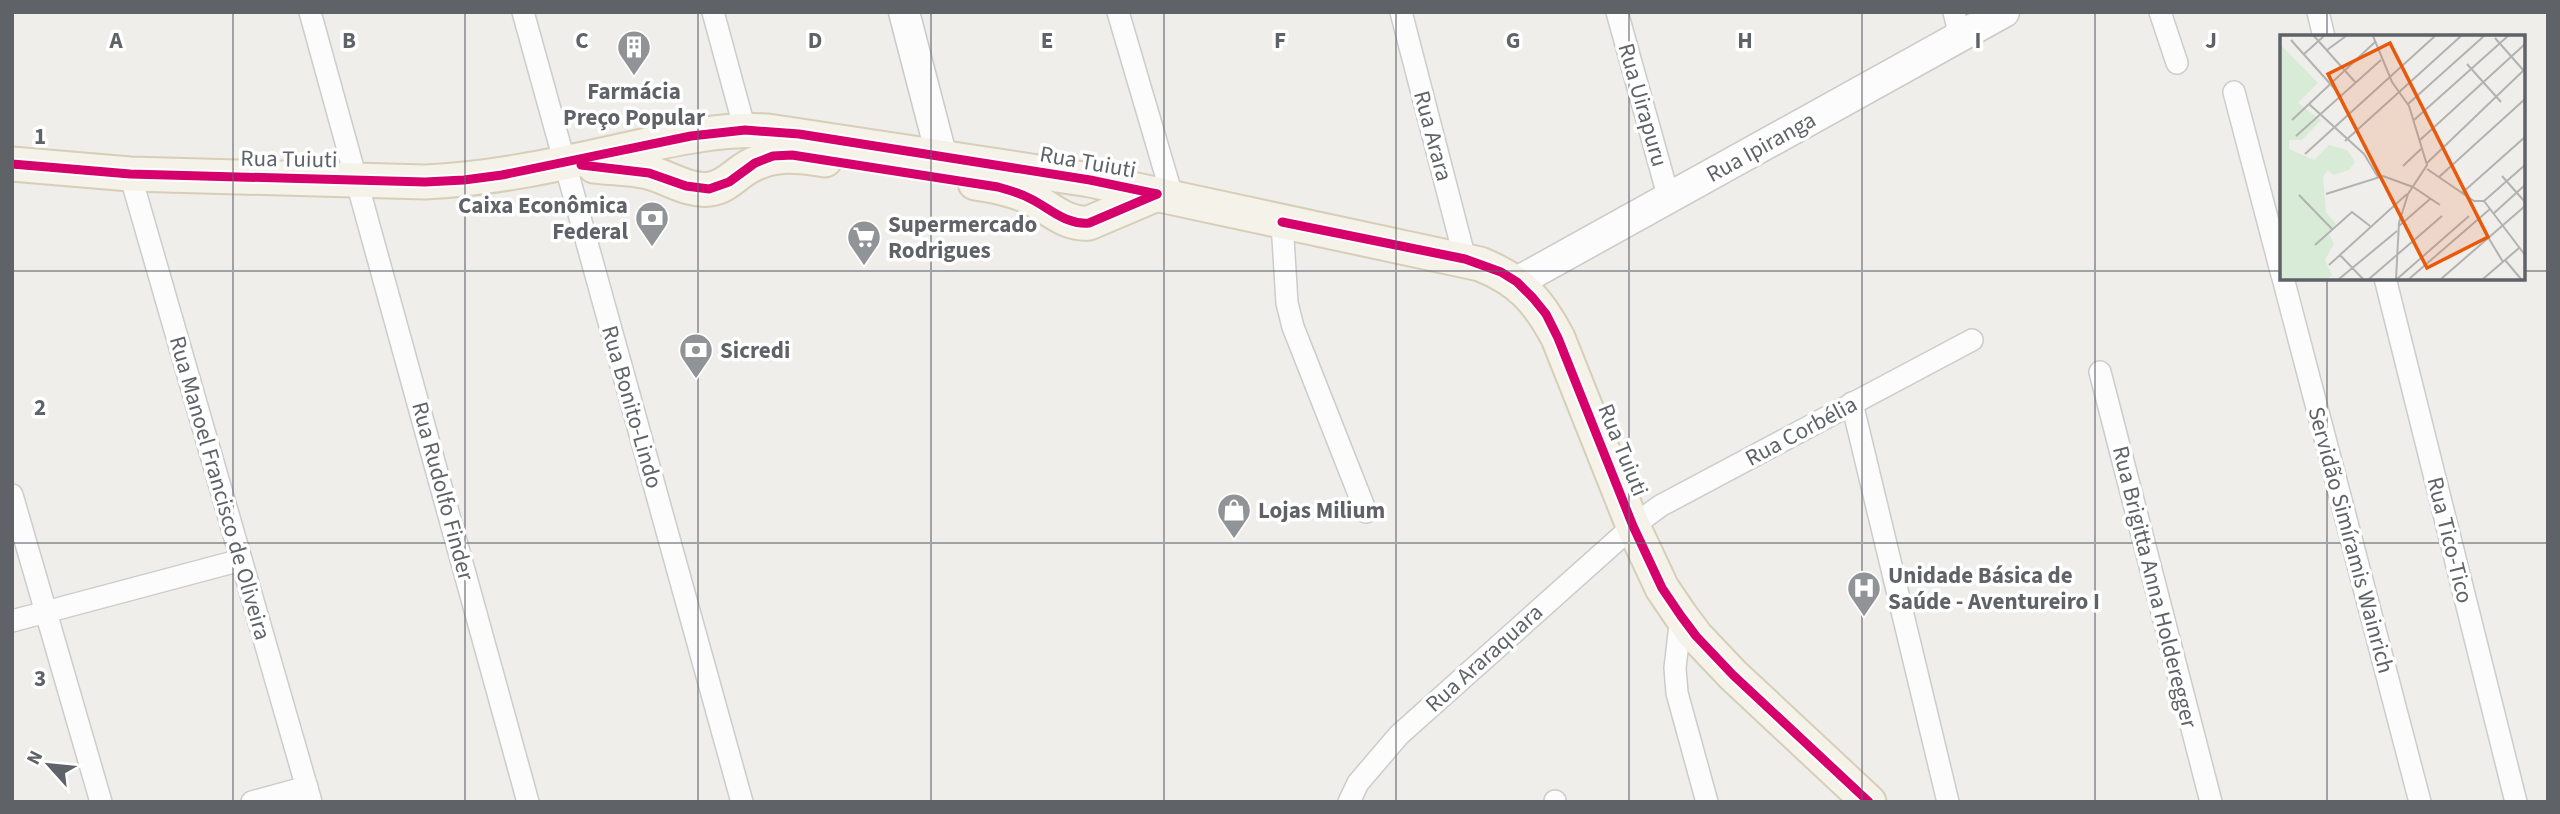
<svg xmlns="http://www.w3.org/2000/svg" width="2560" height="814" font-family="'Source Sans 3',sans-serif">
	<rect width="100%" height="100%" fill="#efeeea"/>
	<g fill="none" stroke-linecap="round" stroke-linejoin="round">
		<g stroke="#cbcccc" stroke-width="24">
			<g id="street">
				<path d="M 310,12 L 528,802"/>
				<path d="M 523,12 L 742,802"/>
				<path d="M 713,12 L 745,130"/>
				<path d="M 1118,12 L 1173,199"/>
				<path d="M 1401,12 L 1465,259"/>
				<path d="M 1617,12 L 1669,199"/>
				<path d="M 1954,12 L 1960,37"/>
				<path d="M 2160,12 L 2177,63"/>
				<path d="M 2318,12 L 2324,37"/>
				<path d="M 2234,92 L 2282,275"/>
				<path d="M 130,174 L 311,802"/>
				<path d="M 1282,222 L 1287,303 L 1293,327 L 1366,512"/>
				<path d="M 2283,278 L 2420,802"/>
				<path d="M 2385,278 L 2516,802"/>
				<path d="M 2100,372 L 2211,802"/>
				<path d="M 1852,403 L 1948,802"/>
				<path d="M 12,495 L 101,802"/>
				<path d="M 1681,616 L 1675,668 L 1677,693 L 1707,802"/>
				<path d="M 12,621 L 241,560"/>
				<path d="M 1555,801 L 1555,802"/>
				<path d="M 252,802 L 307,787"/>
				<path d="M 1349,802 L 1358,783 L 1399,735 L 1633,526 L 1660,506 L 1972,340"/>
			</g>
		</g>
		<g stroke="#cacacb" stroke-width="33">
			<g id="secondary">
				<path d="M 904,12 L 942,158"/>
				<path d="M 1517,282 L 2004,12"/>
			</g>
		</g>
		<g stroke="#d7ceb8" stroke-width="37">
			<g id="primary">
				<path d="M 12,164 L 130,174 L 425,182 C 490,179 552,166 615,152 C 666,141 716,128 768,131 L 1090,180 L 1480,264 C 1520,280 1538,300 1558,338 L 1633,526 L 1662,588 L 1681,616 L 1696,636 L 1733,675 L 1869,802"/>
				<path d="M 594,166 C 612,168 630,168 648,172 C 668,177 688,192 710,189 C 724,187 732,178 742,171 C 769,152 795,155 825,160"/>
				<path d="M 975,183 C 994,186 1012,189 1029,197 C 1050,208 1065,225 1089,223 L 1157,194"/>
			</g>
		</g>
		<use href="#street" stroke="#fdfcfc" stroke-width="21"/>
		<use href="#secondary" stroke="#fdfcfc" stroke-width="30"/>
		<use href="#primary" stroke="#f4f2e9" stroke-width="33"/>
		<g stroke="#fff" stroke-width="13">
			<g id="cycleway">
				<path d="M 12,164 L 130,174 L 425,182 L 464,180 L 502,175 L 691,136 L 745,130 L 799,134 L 1090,180 L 1157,194"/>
				<path d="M 581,165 L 649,173 L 686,186 L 709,189 L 729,182 L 755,163 L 773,156 L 792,155 L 998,187 C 1009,190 1019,193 1029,198 C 1050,208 1065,225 1089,223 L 1157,194"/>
				<path d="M 1282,222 L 1465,259 L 1501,272 L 1517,282 L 1533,298 L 1546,314 L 1558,338 L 1633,526 L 1662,588 L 1681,616 L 1696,636 L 1733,675 L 1869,802"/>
			</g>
		</g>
		<use href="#cycleway" stroke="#d6006c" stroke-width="9"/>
	</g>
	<path fill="none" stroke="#5f6368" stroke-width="2" stroke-opacity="0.55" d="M 233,12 L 233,802M 465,12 L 465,802M 698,12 L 698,802M 931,12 L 931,802M 1164,12 L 1164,802M 1396,12 L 1396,802M 1629,12 L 1629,802M 1862,12 L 1862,802M 2095,12 L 2095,802M 2327,12 L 2327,37M 12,271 L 2282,271M 2523,271 L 2548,271M 2327,278 L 2327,802M 12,543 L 2548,543"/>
	<defs>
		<g id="building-pin" transform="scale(1.75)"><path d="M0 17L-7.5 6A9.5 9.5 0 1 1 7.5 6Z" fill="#919496" stroke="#fff"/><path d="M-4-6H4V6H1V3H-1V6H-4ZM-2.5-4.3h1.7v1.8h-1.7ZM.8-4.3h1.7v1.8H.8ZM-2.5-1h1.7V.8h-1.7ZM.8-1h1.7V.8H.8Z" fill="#fff"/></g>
		<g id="bank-pin" transform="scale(1.75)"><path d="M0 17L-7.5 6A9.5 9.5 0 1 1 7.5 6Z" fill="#919496" stroke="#fff"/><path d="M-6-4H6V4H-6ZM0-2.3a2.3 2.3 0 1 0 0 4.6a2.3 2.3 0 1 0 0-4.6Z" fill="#fff"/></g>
		<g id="supermarket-pin" transform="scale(1.75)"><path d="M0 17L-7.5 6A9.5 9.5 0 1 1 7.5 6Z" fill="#919496" stroke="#fff"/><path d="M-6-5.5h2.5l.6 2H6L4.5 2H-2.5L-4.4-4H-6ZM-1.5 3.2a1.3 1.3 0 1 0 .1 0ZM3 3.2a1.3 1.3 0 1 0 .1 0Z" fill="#fff"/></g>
		<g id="shop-pin" transform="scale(1.75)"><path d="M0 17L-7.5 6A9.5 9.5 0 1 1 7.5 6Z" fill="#919496" stroke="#fff"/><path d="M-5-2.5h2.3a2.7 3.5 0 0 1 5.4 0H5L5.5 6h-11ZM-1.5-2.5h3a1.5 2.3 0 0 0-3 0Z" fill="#fff"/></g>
		<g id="hospital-pin" transform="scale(1.75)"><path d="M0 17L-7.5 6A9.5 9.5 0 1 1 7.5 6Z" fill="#919496" stroke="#fff"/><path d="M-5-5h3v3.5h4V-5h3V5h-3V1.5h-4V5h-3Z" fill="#fff"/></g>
	</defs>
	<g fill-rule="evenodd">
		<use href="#building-pin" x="634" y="47"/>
		<use href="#bank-pin" x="652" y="218"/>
		<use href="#supermarket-pin" x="864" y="237"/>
		<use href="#bank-pin" x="696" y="350"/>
		<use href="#shop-pin" x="1234" y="510"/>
		<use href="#hospital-pin" x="1864" y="588"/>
	</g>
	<g text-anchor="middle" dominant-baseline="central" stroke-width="7" stroke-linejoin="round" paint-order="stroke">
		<g font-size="23" font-weight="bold" fill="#5f6368" stroke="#fff" text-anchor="start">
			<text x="634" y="91" text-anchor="middle">Farmácia<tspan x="634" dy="26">Preço Popular</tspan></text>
			<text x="628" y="205" text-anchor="end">Caixa Econômica<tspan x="628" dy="26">Federal</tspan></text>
			<text x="888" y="224">Supermercado<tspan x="888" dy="26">Rodrigues</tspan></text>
			<text x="720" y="350">Sicredi</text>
			<text x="1258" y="510">Lojas Milium</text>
			<text x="1888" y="575">Unidade Básica de<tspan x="1888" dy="26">Saúde - Aventureiro I</tspan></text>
		</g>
		<g font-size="23" fill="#5f6368" stroke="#fff">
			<text transform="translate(1643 105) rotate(74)">Rua Uirapuru</text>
			<text transform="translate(1433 136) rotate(75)">Rua Arara</text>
			<text transform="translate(1761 147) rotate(-29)">Rua Ipiranga</text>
			<text transform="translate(289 159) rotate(1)">Rua Tuiuti</text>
			<text transform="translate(1088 162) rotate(10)">Rua Tuiuti</text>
			<text transform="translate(632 407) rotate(74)">Rua Bonito-Lindo</text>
			<text transform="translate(1801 431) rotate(-28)">Rua Corbélia</text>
			<text transform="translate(1623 450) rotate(68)">Rua Tuiuti</text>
			<text transform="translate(220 488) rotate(74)">Rua Manoel Francisco de Oliveira</text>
			<text transform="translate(443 491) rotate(75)">Rua Rudolfo Finder</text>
			<text transform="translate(2351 540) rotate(75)">Servidão Simíramis Wainrich</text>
			<text transform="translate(2450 540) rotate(76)">Rua Tico-Tico</text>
			<text transform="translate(2155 587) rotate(76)">Rua Brigitta Anna Holderegger</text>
			<text transform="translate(1484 658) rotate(-42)">Rua Araraquara</text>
		</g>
	</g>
	<g transform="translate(2280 35)">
		<rect width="245" height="245" fill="#efeeea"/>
		<path d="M 0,9 L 38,48 L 18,68 L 41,85 L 22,105 L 9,105 L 9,114 L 34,125 L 49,110 L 67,115 L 75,127 L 69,135 L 53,140 L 48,135 L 43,142 L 46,177 L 56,189 L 48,197 L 54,209 L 45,225 L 52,240 L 47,244 L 0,244 Z" fill="#d8ebd6"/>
		<path fill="none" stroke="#b1b2b2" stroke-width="2" d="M 34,1 L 76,48M 93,1 L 112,47 L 129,71 L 147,130 L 128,159 L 119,188 L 116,244M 215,3 L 244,36M 11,5 L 62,62M 47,15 L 66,1M 24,19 L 44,1M 187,29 L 221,67M 29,69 L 84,119 L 98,142M 128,69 L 204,1M 12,85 L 95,7M 134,85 L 228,1M 16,101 L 101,25M 140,105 L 245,9M 65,106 L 181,1M 25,119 L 155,1M 147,128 L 245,34M 123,131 L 141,114M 147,134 L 194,166 L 204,166M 222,141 L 245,167M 159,142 L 245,64M 182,158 L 245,102M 46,159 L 103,141 L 133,152 L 160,170M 19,160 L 53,195M 204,166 L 245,220M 204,166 L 245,130M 213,179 L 245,150M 119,191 L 150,164M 208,202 L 223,227M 35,210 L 72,177 L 90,191M 60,220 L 83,244M 225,225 L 241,244M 49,230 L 127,159M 59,244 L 117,196M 89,244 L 162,181M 117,244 L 189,181M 129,244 L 210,174M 161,244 L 245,171M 203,244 L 239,213"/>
		<path fill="#e8590c" fill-opacity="0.15" stroke="#e8590c" stroke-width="3.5" d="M 110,8 L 208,202 L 147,233 L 48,39 Z"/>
		<rect width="245" height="245" fill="none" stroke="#5f6368" stroke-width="3.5"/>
	</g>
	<g font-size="23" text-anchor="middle" font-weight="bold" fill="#5f6368" stroke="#fff" stroke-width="7" stroke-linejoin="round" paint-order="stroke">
		<text x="116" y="48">A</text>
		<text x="349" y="48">B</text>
		<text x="582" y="48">C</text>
		<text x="815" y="48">D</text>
		<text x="1047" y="48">E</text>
		<text x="1280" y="48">F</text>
		<text x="1513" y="48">G</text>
		<text x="1745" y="48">H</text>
		<text x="1978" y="48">I</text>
		<text x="2211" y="48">J</text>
		<text x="40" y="144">1</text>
		<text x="40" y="415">2</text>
		<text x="40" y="686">3</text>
	</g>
	<rect width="2560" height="814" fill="none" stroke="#5f6368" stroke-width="28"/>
	<g transform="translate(49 765) rotate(297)" stroke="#ffffff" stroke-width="5" paint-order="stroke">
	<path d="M0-5L12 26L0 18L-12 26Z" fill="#5f6368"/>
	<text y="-10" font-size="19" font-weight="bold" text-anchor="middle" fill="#5f6368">N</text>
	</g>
</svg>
